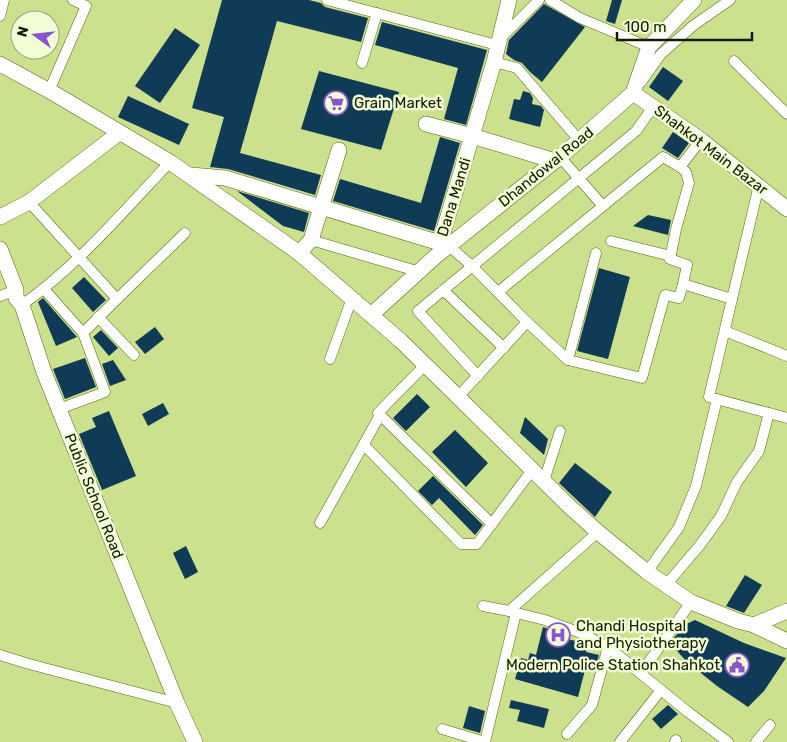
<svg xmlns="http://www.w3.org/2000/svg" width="787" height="742" font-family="Rubik,sans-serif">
	<rect width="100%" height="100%" fill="#cbe18e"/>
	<g fill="#103b56">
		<path d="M 222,0 L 309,0 L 321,3 L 325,7 L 368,18 L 361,42 L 277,21 L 240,153 L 321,175 L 315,195 L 228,169 L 210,167 L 224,117 L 192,108 Z"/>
		<path d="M 612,0 L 622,0 L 615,24 L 606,21 Z"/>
		<path d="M 544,4 L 585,27 L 542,82 L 530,72 L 522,63 L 514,60 L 506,54 L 509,40 Z"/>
		<path d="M 382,22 L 487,50 L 466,125 L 444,119 L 458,68 L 375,45 Z"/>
		<path d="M 175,28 L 200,45 L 160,103 L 135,86 Z"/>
		<path d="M 663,67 L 683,81 L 668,101 L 649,87 Z"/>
		<path d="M 319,71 L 399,92 L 381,150 L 301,129 Z"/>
		<path d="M 523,91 L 530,93 L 533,98 L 532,104 L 541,106 L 544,110 L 540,127 L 509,119 L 514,99 L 520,100 Z"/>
		<path d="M 128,96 L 189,124 L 179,145 L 118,117 Z"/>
		<path d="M 673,132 L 689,143 L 678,158 L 662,148 Z"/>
		<path d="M 440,137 L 460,143 L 434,231 L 333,201 L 340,179 L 421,203 Z"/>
		<path d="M 237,191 L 309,213 L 304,232 L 283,226 Z"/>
		<path d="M 648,215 L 671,220 L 668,235 L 633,226 Z"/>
		<path d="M 599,268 L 630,277 L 608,359 L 577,351 Z"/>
		<path d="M 84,277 L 106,300 L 93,312 L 72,288 Z"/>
		<path d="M 43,298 L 77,337 L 56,346 L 38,302 Z"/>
		<path d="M 155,327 L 164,339 L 145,354 L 135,342 Z"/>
		<path d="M 101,330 L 118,348 L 109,356 L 93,337 Z"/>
		<path d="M 85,358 L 96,387 L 65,399 L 53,369 Z"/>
		<path d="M 113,360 L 126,380 L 110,386 L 102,364 Z"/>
		<path d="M 417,394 L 430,407 L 406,431 L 393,418 Z"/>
		<path d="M 163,403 L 169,414 L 148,426 L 142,414 Z"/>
		<path d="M 109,411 L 136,476 L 102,490 L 79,434 L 96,427 L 92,418 Z"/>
		<path d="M 525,417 L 548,439 L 544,455 L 520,433 Z"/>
		<path d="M 455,430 L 488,463 L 466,487 L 432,452 Z"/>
		<path d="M 575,463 L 612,492 L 595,517 L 559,483 Z"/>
		<path d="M 433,476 L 483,525 L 475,535 L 439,498 L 432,505 L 418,491 Z"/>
		<path d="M 186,546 L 198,572 L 185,579 L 173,553 Z"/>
		<path d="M 745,575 L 762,585 L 744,613 L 726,606 Z"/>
		<path d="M 695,620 L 744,643 L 786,658 L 764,691 L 748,707 L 717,686 L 686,661 L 670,643 L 684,625 Z"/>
		<path d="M 543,627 L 568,636 L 567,639 L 586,643 L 588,644 L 586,652 L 599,655 L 594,672 L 585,670 L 578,697 L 515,679 L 521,658 L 528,660 L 530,653 L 536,655 Z"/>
		<path d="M 511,700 L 549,709 L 544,728 L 517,721 L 520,710 L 509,708 Z"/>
		<path d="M 668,705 L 678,714 L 661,729 L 652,719 Z"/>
		<path d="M 469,706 L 485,711 L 480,733 L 463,728 Z"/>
	</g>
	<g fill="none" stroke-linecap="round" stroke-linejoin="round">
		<g stroke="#586911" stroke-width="11">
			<g id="street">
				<path d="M 327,0 L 497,45"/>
				<path d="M 550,0 L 580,18 L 649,47"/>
				<path d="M 0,16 L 4,0"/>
				<path d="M 499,40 L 539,0"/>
				<path d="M 734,61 L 787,114"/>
				<path d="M 494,62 L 517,68 L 579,140"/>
				<path d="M 362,63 L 377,13"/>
				<path d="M 641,82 L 661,54 L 694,25 L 730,0"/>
				<path d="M 49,91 L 86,6 L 73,0"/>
				<path d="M 560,157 L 603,206 L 663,157 L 680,167 L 701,140"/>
				<path d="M 680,167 L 686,172 L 689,183 L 676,229 L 670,259 L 687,265 L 683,284"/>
				<path d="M 29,202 L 117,299 L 83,333 L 44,289"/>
				<path d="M 311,240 L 420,272"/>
				<path d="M 611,241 L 671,256"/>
				<path d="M 449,246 L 472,266 L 527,322 L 568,360 L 642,378 L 665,295 L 679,298 L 683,284 L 732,299 L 759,185"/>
				<path d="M 443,290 L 504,348"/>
				<path d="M 498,292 L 603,206"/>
				<path d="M 0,296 L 16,290"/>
				<path d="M 117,299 L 185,233"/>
				<path d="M 732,299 L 709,397 L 787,418"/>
				<path d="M 22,305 C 78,265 123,212 170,162"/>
				<path d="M 98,317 L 134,355"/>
				<path d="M 725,331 L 787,356"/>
				<path d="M 330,359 L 352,298"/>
				<path d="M 568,360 L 596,253"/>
				<path d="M 425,365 L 378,413 L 492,524"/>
				<path d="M 478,376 L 418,311 L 636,131 L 653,107"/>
				<path d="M 458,397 L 527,322"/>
				<path d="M 59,409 L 105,392 L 83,333"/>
				<path d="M 364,445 L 461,544 L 477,544 L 532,470"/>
				<path d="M 544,481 L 560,431"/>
				<path d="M 320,523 L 380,415"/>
				<path d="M 598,532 L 509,611 L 545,620 L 581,633 L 608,647 L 688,712 L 728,742"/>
				<path d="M 647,572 L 679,527 L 696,486 L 717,399"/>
				<path d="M 666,585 L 700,545 L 721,516 L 737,482 L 759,451 L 769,413"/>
				<path d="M 483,606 L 509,611"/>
				<path d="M 0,655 L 29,664 L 177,703"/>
				<path d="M 641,673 L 691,602"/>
				<path d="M 442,729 L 485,742"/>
				<path d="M 567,734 L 592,705 L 608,647"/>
				<path d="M 485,742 L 516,613"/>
				<path d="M 620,742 L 661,690"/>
				<path d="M 675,742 L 676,740"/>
				<path d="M 756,742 L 770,725"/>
			</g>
		</g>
		<g stroke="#586911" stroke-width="16">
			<g id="secondary">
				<path d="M 509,0 L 494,62 L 472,136 L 555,161"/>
				<path d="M 0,64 L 55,94 L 170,162 L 299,253 L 401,341 L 570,507 L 598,532 L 647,572 L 691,602 L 738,621 L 754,625 L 787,641"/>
				<path d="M 633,93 L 701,140 L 787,209"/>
				<path d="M 191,175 L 225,178 L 440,243 L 472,136 L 426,124"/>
				<path d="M 0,217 L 29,202 L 119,133"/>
				<path d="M 0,249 L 16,290 L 16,298 L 22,305 L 44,372 L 177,703 L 195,742"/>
				<path d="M 299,253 L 311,240 L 339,150"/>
				<path d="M 371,315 L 436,256 L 560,157 L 633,93 L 649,47 L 694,0"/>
				<path d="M 754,625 L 787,611"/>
			</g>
		</g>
		<use href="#street" stroke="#fff" stroke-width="10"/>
		<use href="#secondary" stroke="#fff" stroke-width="15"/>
	</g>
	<defs>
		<g id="supermarket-ring" transform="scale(1.25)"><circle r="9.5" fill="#f1fdd4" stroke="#8a56ce" stroke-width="1.5"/><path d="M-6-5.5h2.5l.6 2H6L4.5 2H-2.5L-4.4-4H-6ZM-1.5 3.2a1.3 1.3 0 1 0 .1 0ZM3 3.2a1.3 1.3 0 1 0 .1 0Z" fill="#8a56ce"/></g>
		<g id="hospital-ring" transform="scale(1.25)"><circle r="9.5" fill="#f1fdd4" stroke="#8a56ce" stroke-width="1.5"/><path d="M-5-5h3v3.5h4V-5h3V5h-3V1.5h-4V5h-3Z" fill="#8a56ce"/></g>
		<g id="civic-ring" transform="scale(1.25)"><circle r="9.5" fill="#f1fdd4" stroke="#8a56ce" stroke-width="1.5"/><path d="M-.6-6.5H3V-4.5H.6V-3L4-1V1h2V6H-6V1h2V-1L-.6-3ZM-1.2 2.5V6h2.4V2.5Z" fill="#8a56ce"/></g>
	</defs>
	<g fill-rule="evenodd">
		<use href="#supermarket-ring" x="336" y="103"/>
		<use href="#hospital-ring" x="558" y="635"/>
		<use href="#civic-ring" x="737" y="665"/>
	</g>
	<g text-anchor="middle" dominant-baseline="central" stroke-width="5" stroke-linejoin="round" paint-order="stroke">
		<g font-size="15" fill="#141b00" stroke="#f1fdd4" text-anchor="start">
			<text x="354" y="103">Grain Market</text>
			<text x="576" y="626">Chandi Hospital<tspan x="576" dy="17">and Physiotherapy</tspan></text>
			<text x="720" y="665" text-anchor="end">Modern Police Station Shahkot</text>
		</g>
		<g font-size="15" fill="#141b00" stroke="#f1fdd4">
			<text transform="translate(711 150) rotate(37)">Shahkot Main Bazar</text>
			<text transform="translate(546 167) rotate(-39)">Dhandowal Road</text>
			<text transform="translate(454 197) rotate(-73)">Dana Mandi</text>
			<text transform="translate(94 496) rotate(68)">Public School Road</text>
		</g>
	</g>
	<g transform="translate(35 35) rotate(285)"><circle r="24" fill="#f1fdd4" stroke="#99a37f"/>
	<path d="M0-4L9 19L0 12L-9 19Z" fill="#8a56ce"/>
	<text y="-8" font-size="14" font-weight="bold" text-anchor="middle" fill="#141b00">N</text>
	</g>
	<path d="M617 32v8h135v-8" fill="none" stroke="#141b00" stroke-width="2.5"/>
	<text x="624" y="32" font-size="15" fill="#141b00" stroke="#f1fdd4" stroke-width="4" paint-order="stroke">100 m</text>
</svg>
